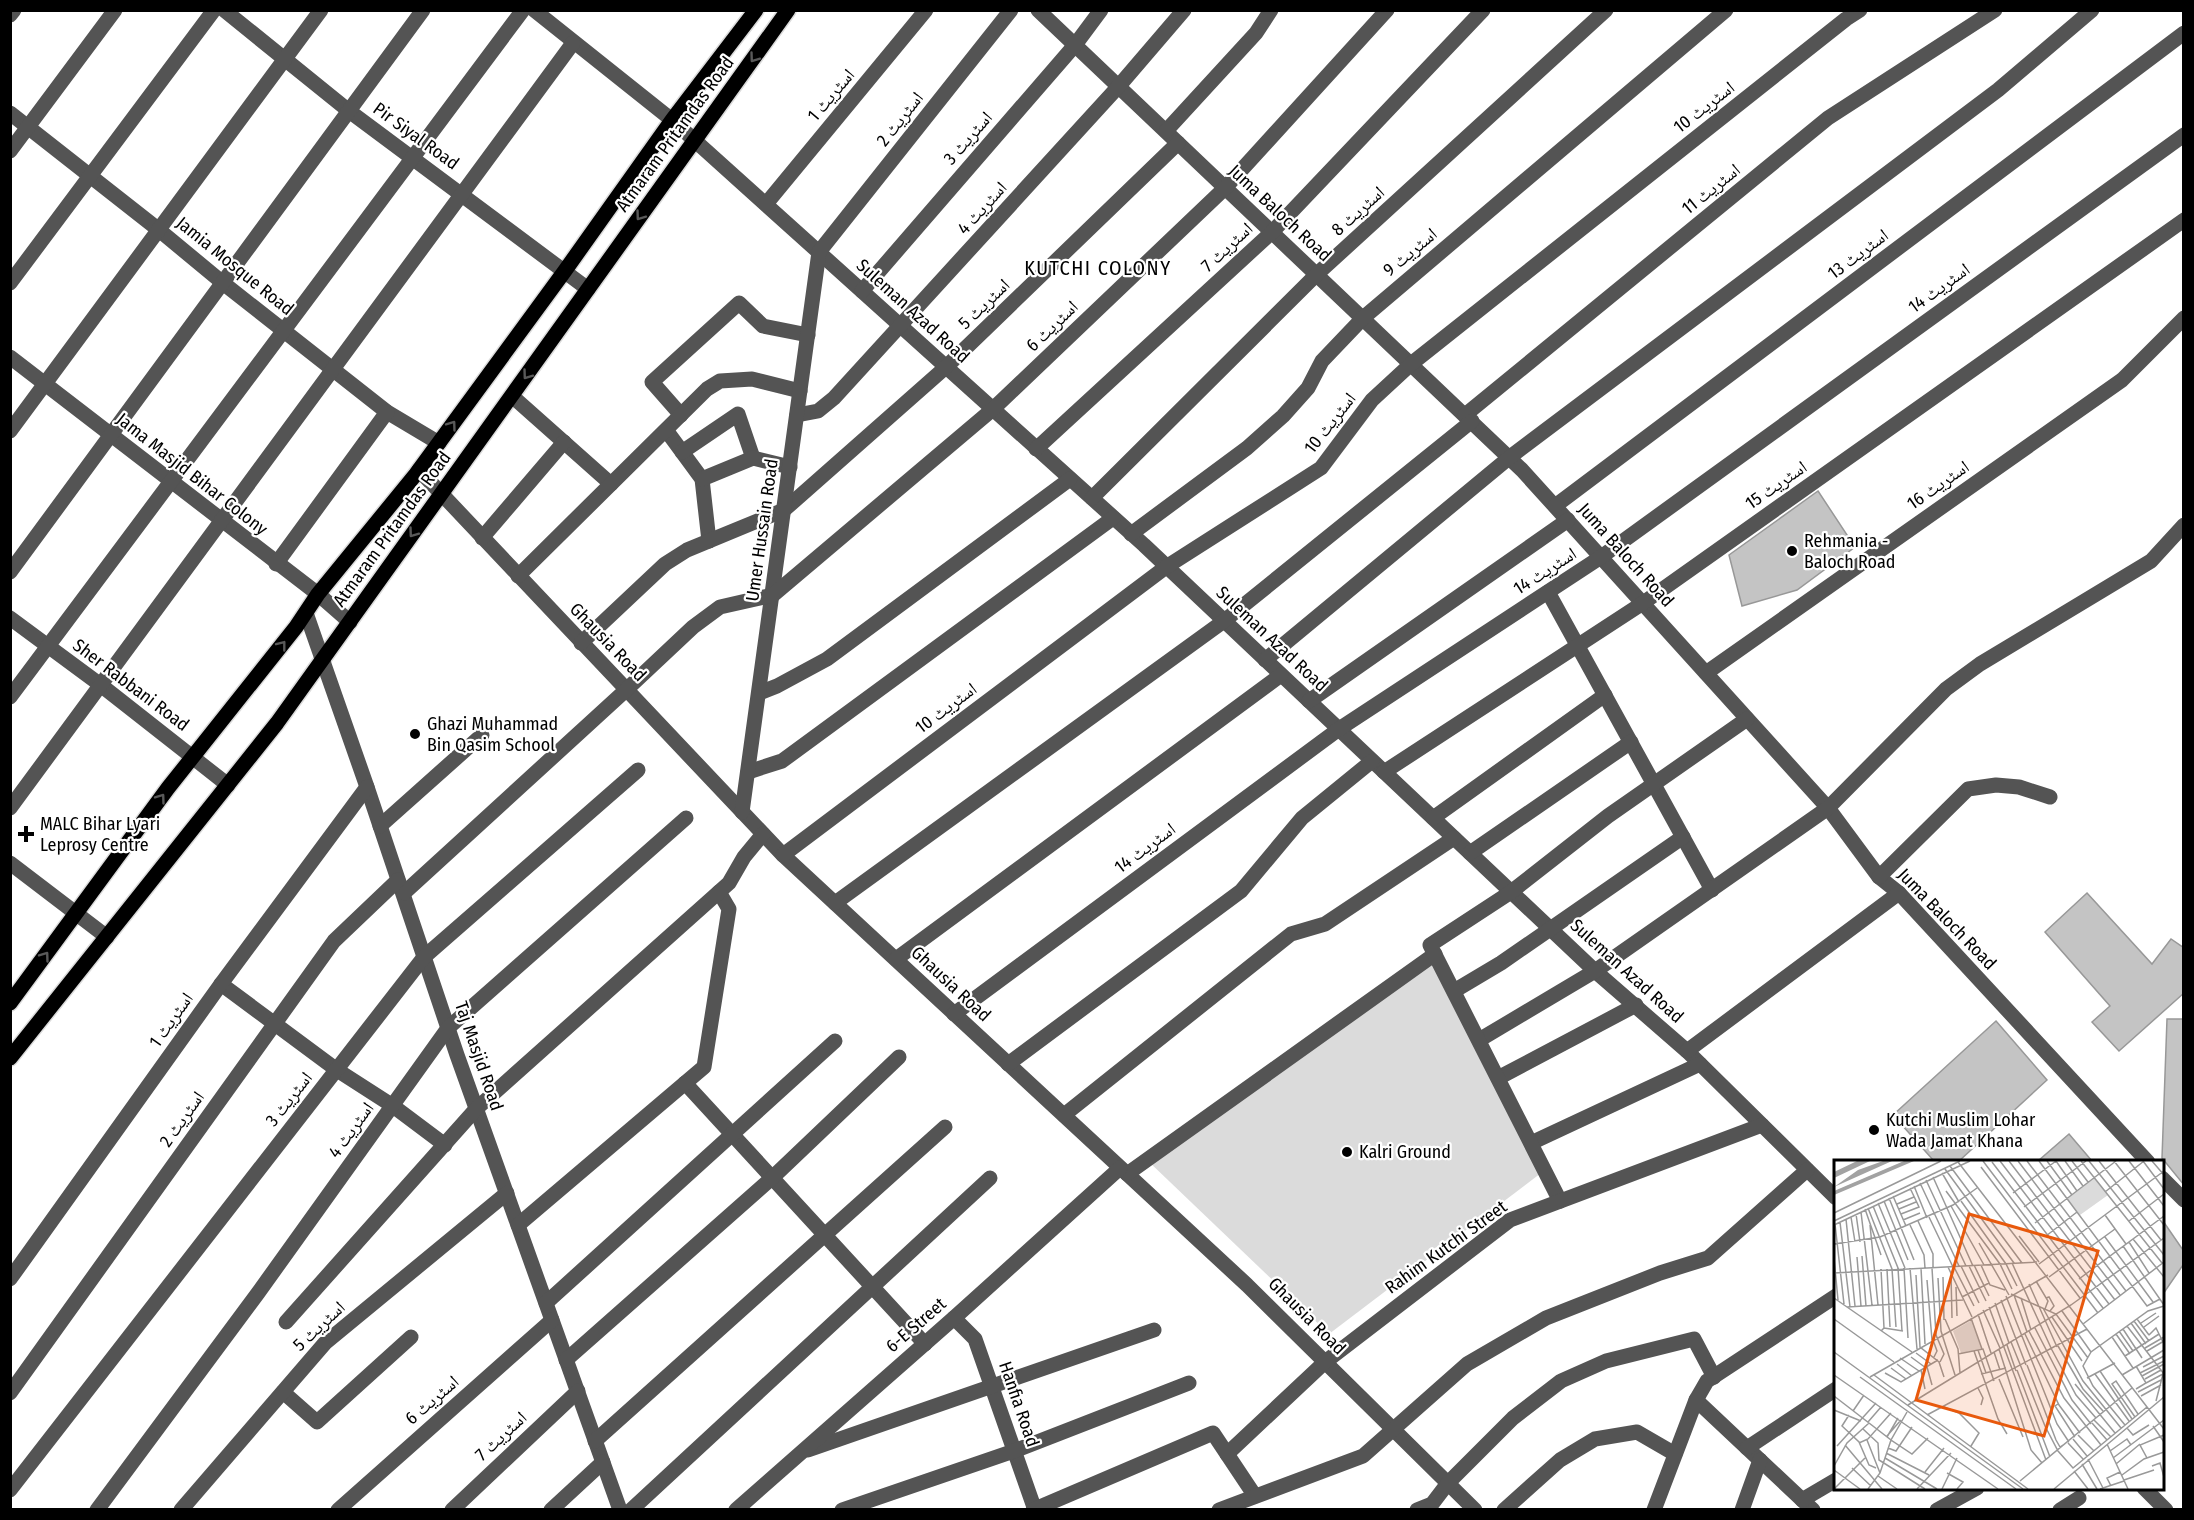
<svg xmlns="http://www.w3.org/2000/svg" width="2194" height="1520" font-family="'Fira Sans Condensed','Noto Naskh Arabic',sans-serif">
	<rect width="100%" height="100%" fill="#fff"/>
	<path fill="#dbdbdb" d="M 1434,953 L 1545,1170 L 1329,1334 L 1147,1160 Z"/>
	<g fill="#c4c4c4" stroke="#989898" stroke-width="1.5">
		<path d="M 1818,491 L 1855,547 L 1797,590 L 1742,606 L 1729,555 Z"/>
		<path d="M 2087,893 L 2152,964 L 2171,939 L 2184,948 L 2184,993 L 2119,1051 L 2092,1022 L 2110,1006 L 2045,932 Z"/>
		<path d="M 2167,1019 L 2184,1019 L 2184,1185 L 2162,1158 Z"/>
		<path d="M 1996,1021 L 2047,1080 L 1959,1161 L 1934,1161 L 1893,1115 Z"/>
		<path d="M 2069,1134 L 2092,1161 L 2038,1161 Z"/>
		<path d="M 2163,1221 L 2183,1250 L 2184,1255 L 2183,1265 L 2163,1294 Z"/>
	</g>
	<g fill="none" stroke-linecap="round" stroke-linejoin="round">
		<g stroke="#dbdbdb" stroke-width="18">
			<g id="major">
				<path d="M 10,1003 L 168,788 L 296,627 L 318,594 L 416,474 L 564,272 L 672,120 L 756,10"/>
				<path d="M 10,1058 L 277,723 L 788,10"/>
			</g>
		</g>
		<g stroke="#545454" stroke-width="15">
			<path d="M 224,10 L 349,111 L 588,289"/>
			<path d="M 534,10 L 672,120 L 1144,545 L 1595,971 L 1687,1051 L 1836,1198"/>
			<path d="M 1038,10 L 1522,470 L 1828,808 L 1879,877 L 1899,893 L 2148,1162"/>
			<path d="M 10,15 L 14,10"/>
			<path d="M 10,113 L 159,230 L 223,283 L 387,412 L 439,443"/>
			<path d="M 1166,131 L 1256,33 L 1271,10"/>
			<path d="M 10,151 L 115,10"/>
			<path d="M 766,204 L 926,10"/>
			<path d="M 10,283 L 214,10"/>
			<path d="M 862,291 L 1075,45 L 1101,10"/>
			<path d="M 10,357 L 318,594 L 350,622"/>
			<path d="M 512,396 L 611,484"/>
			<path d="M 681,415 L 652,382 L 739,303 L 763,326 L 808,335"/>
			<path d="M 797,415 L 818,411 L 834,398 L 1118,87 L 1184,10"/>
			<path d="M 1465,415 L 1828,118 L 1995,10"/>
			<path d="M 666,430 L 702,479 L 709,541"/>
			<path d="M 10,431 L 321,10"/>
			<path d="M 1036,449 L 1272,232 L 1483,10"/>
			<path d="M 682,452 L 738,414 L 753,458"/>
			<path d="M 419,470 L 783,855 L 1247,1285 L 1475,1510"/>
			<path d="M 702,479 L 753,458 L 790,467"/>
			<path d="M 1092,498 L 1317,274 L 1606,10"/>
			<path d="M 1555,506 L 2184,33"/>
			<path d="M 1131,534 L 1247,448 L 1283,416 L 1308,388 L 1322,361 L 1363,318 L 1726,10"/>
			<path d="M 482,538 L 564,442"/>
			<path d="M 276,564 L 387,412"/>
			<path d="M 10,572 L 423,10"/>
			<path d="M 518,576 L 707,389 L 720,381 L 752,379 L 800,391"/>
			<path d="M 1548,592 L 1712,890"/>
			<path d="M 306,613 L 367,787 L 457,1055 L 620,1510"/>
			<path d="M 10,618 L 102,686 L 228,785"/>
			<path d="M 581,643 L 665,564 L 687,550 L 784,510 L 946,367 L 1178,143"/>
			<path d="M 1265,660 L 1510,457 L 1998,90 L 2092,10"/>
			<path d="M 1706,673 L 2122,380 L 2184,318"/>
			<path d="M 759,693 L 777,686 L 827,659 L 1070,479"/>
			<path d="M 10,697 L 523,10"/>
			<path d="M 1309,701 L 1568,520"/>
			<path d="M 748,772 L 782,761 L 1113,518"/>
			<path d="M 1384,772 L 1643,603 L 2184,220"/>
			<path d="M 10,808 L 573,43"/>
			<path d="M 742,812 L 819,252 L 1011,10"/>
			<path d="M 1433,818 L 1605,695"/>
			<path d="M 380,826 L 482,735"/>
			<path d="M 1470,853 L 1631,742"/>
			<path d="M 783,855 L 1166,567 L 1321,468 L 1372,400 L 1411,364 L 1846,19 L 1860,10"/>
			<path d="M 10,863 L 107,937"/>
			<path d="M 1879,877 L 1968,789 L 1996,785 L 2019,787 L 2050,797"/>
			<path d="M 404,893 L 626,690 L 693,627 L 720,607 L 773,595 L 993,409 L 1225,188 L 1387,10"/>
			<path d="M 835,903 L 1224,621 L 1472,421"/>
			<path d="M 896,959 L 1281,675"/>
			<path d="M 221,984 L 337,1070 L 393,1106 L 445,1145"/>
			<path d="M 1454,991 L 1501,963 L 1683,837"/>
			<path d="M 954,1014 L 1339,729 L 1601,557 L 2184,135"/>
			<path d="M 1479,1040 L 1595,971 L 1828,808 L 1946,689 L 1980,664 L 2151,561 L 2184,525"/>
			<path d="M 1687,1051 L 1899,893"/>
			<path d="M 1008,1064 L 1241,891 L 1302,818 L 1372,761"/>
			<path d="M 1498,1078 L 1636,1005"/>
			<path d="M 685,1083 L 925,1344"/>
			<path d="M 1064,1115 L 1291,934 L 1325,924 L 1454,838"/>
			<path d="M 1531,1143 L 1700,1064"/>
			<path d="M 1127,1174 L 1435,954"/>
			<path d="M 2162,1178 L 2184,1200"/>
			<path d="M 1560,1201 L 1430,945 L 1511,892 L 1608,816 L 1747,719"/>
			<path d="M 518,1225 L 704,1067 L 729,909 L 719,892"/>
			<path d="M 10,1279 L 221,984 L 367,787"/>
			<path d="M 546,1303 L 835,1041"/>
			<path d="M 954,1318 L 975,1339 L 1035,1510"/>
			<path d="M 286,1322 L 476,1109 L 729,883 L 744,857 L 763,834"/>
			<path d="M 566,1360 L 772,1178 L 899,1057"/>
			<path d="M 283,1392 L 317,1422 L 411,1337"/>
			<path d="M 10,1393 L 334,941 L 398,880"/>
			<path d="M 1696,1400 L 1813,1510"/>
			<path d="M 595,1441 L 945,1127"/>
			<path d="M 1747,1448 L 1836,1389"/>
			<path d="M 808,1450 L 1154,1330"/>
			<path d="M 1227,1454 L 1325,1362 L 1510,1220 L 1762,1125"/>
			<path d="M 2144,1488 L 2166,1510"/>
			<path d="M 10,1490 L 424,957 L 638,770"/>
			<path d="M 1802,1500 L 1836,1480"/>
			<path d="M 97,1510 L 258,1293 L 448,1028 L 686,818"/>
			<path d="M 181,1510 L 325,1343 L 507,1193"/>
			<path d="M 338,1510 L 552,1320"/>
			<path d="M 452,1510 L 578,1391"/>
			<path d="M 551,1510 L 603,1462"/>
			<path d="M 631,1510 L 990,1178"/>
			<path d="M 736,1510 L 954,1318 L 1120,1168"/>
			<path d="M 842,1510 L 1014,1451 L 1189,1383"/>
			<path d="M 1033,1510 L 1213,1433 L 1255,1496"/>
			<path d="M 1219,1510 L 1363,1456 L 1467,1364 L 1546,1318 L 1660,1273 L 1708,1258 L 1807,1170"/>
			<path d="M 1417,1510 L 1432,1504 L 1448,1483 L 1513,1418 L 1561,1381 L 1606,1361 L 1694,1339 L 1714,1377"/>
			<path d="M 1504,1510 L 1560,1460 L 1595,1439 L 1637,1432 L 1675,1454"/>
			<path d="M 1654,1510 L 1696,1400 L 1707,1381 L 1836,1296"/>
			<path d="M 1742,1510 L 1760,1460"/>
			<path d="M 1937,1510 L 1977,1488"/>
			<path d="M 2060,1510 L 2079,1498"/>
		</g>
		<use href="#major" stroke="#000" stroke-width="15"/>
	</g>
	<defs><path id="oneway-chevron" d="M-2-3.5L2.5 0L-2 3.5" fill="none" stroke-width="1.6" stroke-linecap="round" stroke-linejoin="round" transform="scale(1.5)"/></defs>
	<g stroke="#595959">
		<use href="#oneway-chevron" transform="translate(754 58) rotate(126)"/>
		<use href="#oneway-chevron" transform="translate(640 216) rotate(126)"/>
		<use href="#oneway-chevron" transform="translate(527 375) rotate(126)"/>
		<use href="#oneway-chevron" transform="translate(452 425) rotate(-54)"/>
		<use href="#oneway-chevron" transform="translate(413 533) rotate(126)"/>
		<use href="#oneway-chevron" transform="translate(282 645) rotate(-52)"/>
		<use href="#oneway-chevron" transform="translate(161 798) rotate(-54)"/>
		<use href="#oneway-chevron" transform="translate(45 956) rotate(-54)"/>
	</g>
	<g fill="#000" stroke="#fff" stroke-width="2">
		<circle cx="1792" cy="551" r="6"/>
		<circle cx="415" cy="734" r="6"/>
		<path d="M23 825h6v6h6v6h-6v6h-6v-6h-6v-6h6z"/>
		<circle cx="1874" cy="1130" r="6"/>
		<circle cx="1347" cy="1152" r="6"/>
	</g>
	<g text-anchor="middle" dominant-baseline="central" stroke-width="4.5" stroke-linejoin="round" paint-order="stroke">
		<g font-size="18" fill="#000" stroke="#fff">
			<text transform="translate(831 95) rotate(-50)">اسٹریٹ 1</text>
			<text transform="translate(1704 107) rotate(-38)">اسٹریٹ 10</text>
			<text transform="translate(900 119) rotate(-52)">اسٹریٹ 2</text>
			<text transform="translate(675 134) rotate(-54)">Atmaram Pritamdas Road</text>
			<text transform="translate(416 136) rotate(36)">Pir Siyal Road</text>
			<text transform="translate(968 138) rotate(-49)">اسٹریٹ 3</text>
			<text transform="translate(1711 189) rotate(-39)">اسٹریٹ 11</text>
			<text transform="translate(982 208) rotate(-48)">اسٹریٹ 4</text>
			<text transform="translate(1358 211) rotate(-42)">اسٹریٹ 8</text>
			<text transform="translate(1280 213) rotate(43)">Juma Baloch Road</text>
			<text transform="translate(1227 247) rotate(-43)">اسٹریٹ 7</text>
			<text transform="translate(1410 252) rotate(-40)">اسٹریٹ 9</text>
			<text transform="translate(1858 254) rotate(-37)">اسٹریٹ 13</text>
			<text transform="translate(235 266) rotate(39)">Jamia Mosque Road</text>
			<text transform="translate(1939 288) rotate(-36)">اسٹریٹ 14</text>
			<text transform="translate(984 304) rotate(-44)">اسٹریٹ 5</text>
			<text transform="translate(913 311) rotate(42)">Suleman Azad Road</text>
			<text transform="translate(1052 326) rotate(-44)">اسٹریٹ 6</text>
			<text transform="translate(1330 423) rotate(-52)">اسٹریٹ 10</text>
			<text transform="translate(192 474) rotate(38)">Jama Masjid Bihar Colony</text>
			<text transform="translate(1776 485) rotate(-35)">اسٹریٹ 15</text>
			<text transform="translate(1938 485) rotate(-35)">اسٹریٹ 16</text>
			<text transform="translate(392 529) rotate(-54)">Atmaram Pritamdas Road</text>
			<text transform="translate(762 530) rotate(-82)">Umer Hussain Road</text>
			<text transform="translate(1626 555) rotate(48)">Juma Baloch Road</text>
			<text transform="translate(1545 571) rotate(-33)">اسٹریٹ 14</text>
			<text transform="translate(1272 639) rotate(43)">Suleman Azad Road</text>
			<text transform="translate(608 642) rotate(46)">Ghausia Road</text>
			<text transform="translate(131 685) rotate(37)">Sher Rabbani Road</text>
			<text transform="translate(946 708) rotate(-37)">اسٹریٹ 10</text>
			<text transform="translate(1145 848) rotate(-37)">اسٹریٹ 14</text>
			<text transform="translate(1947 919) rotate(46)">Juma Baloch Road</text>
			<text transform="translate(1627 971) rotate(42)">Suleman Azad Road</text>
			<text transform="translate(951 984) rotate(43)">Ghausia Road</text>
			<text transform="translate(171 1020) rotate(-55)">اسٹریٹ 1</text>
			<text transform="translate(479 1056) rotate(71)">Taj Masjid Road</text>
			<text transform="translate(289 1099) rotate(-52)">اسٹریٹ 3</text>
			<text transform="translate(182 1119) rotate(-55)">اسٹریٹ 2</text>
			<text transform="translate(351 1130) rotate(-54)">اسٹریٹ 4</text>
			<text transform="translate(1446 1247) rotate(-36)">Rahim Kutchi Street</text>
			<text transform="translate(1307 1316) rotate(45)">Ghausia Road</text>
			<text transform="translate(916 1325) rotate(-41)">6-E Street</text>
			<text transform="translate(319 1326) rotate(-43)">اسٹریٹ 5</text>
			<text transform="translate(432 1400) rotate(-41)">اسٹریٹ 6</text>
			<text transform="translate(1019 1404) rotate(71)">Hanfia Road</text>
			<text transform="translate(501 1436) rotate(-43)">اسٹریٹ 7</text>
		</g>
		<g font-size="18" fill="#000" stroke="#fff" text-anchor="start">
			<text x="1804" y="541">Rehmania -<tspan x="1804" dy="21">Baloch Road</tspan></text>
			<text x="427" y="724">Ghazi Muhammad<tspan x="427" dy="21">Bin Qasim School</tspan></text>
			<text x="40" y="824">MALC Bihar Lyari<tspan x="40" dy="21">Leprosy Centre</tspan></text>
			<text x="1886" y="1120">Kutchi Muslim Lohar<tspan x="1886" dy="21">Wada Jamat Khana</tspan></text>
			<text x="1359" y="1152">Kalri Ground</text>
		</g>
		<g font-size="20" letter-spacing="1.5" fill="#000" stroke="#fff">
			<text x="1098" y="268">KUTCHI COLONY</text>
		</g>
	</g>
	<g transform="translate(1834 1160)">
		<rect width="330" height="330" fill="#fff"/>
		<path d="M 260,18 L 274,35 L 246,55 L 233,39 ZM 138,160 L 148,189 L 127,193 L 119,171 Z" fill="#dbdbdb"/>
		<path d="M 23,1 L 36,1 L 0,18 L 0,12 ZM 49,1 L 58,1 L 0,27 L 24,10 ZM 70,1 L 80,1 L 0,35 L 0,31 Z" fill="#a2a2a2"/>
		<path fill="none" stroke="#999" stroke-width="1.5" d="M 149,1 L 264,153M 166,1 L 275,144M 175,1 L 281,140M 184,1 L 286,135M 193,1 L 292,131M 205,1 L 313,146 L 326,139M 213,1 L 238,35M 222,1 L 243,31M 231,1 L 249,26M 238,1 L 254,22M 247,1 L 328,103M 255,1 L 330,95M 265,1 L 327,80M 280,1 L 330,65M 295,1 L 330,46M 309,1 L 330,29M 318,1 L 330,15M 124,2 L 330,269M 158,2 L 269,148M 116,6 L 188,103M 147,7 L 246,138M 111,9 L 180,103M 108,13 L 125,42M 99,17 L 139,106M 92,20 L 132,106M 86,23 L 125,106M 80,26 L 93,58M 112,31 L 166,104 L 178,129M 271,32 L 310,1M 179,33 L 222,1M 59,36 L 72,66M 55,38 L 80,100M 50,41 L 74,100M 127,41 L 172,104 L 183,126M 44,43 L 71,108M 63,44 L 80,37M 39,46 L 64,108 L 68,171M 117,46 L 150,105M 190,47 L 252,1M 34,48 L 58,109 L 62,167M 31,49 L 47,95M 65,49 L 82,42M 27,52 L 38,145M 0,53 L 107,1M 22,54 L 26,82M 67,54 L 85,47 L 76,28M 271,55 L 292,84M 17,57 L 21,82M 95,57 L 119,107M 12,59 L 21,146M 69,60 L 86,53M 0,61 L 126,1M 84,61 L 99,94 L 99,108M 295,61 L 330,34M 6,62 L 16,147M 201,63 L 282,1M 1,64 L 10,144M 0,65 L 136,1M 36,65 L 44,145M 76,65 L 90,95 L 91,108M 185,76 L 205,102M 212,76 L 243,52M 271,77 L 319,142M 299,79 L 330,117M 295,82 L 315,113M 145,83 L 175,135M 0,84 L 46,77 L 119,45 L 143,28M 289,86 L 330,145M 28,96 L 32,146M 23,97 L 27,146M 0,98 L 4,140M 178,103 L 218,190 L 242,235 L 262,258M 205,104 L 330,11M 140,105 L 155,136M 147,105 L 156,125 L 171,130M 127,106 L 145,143M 135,106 L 152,141M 114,107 L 138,157M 120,107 L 140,146M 70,108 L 74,178M 76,108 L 83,189M 87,108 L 91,184M 98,108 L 102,175 L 110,194 L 106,202M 53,109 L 56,167M 0,113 L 203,102M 82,115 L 86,187 L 105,202 L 110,217M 117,115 L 118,158M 109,117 L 110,160M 215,117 L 281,69M 104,118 L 107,171 L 121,215M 245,119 L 330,56M 93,120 L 98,180M 202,121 L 214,141 L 211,149M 195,124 L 223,187M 122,127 L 123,156M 177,134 L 222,154 L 254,198M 180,135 L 193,172M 172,136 L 223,264 L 235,282M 128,137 L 155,123M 0,138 L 78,192M 187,138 L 197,170M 212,138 L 215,137 L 220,146 L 216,151M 167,140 L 192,205M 161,143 L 175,183M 13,147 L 129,140M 155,147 L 212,300M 209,148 L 249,221 L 287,268M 149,150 L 166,188M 228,151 L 257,192M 144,154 L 157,193M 218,157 L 248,201M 137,158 L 148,189M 0,159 L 60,202M 111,159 L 124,189 L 126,213M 303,159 L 315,175M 300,161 L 315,181M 297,163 L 312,184M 307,163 L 322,153M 249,164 L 330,102M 293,166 L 330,214M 310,167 L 325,156M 50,168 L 69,171M 201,168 L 238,240 L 257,264M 289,169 L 308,198M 47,171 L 50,168 L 47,109M 195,171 L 230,238 L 267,285M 285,171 L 299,191M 191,174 L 225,245 L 246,273M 282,174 L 296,194M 315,175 L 322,168 L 330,184M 278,177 L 299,208M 99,180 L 103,191 L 100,197M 177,182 L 211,266 L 224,291 L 239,308 L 313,247M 173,185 L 182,211M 224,186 L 249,229 L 269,251M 311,188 L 330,177M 165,189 L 197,290 L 208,303M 144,190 L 152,213M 140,191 L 164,259 L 173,274M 313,191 L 330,181M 0,192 L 189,329M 160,192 L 166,210M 82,193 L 97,204M 124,194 L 149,189 L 160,221M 291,196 L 325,174M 77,197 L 92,208M 66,198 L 85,211M 63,204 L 78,216M 193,205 L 222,280 L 226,287 L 229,285M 302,206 L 312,223 L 302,229M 93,207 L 98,225M 309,207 L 330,196M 57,208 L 72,219M 87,210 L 91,229M 183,210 L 216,297M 266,211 L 298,259M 51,213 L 67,222 L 104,200M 306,213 L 330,201M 147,214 L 172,208M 261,214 L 295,261M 0,215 L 164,329M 40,215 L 194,329M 288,215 L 330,190M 308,216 L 330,204M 26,217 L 182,329M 36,217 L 214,115M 253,218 L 281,203M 165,219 L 189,277M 311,219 L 327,210M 312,223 L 329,214M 241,224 L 281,273M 144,228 L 149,238 L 147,245M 304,232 L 327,220M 0,236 L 57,280 L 46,313 L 34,329M 307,236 L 327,225M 322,241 L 329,214M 224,244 L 221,246 L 241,277M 74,245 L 237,145 L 330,78M 110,247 L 125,253 L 145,273 L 137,286M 0,250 L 27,261M 19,251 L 30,235M 73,252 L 57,280 L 78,294 L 94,278M 15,255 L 8,266 L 25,282 L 35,305 L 42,308M 93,255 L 253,169M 301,257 L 278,224 L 282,221 L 304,254M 260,260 L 277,277M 34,262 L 47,247M 258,263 L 273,280M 291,265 L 259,226 L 249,206 L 257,192 L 314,151 L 330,146M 319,266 L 330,282M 293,268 L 299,275 L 315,265M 29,269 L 44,283 L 45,300 L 91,329M 244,275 L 260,291M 53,276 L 67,260M 53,277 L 64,258M 239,279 L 253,296M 33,280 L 46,313M 25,283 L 34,279 L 57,253M 234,283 L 249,299M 273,284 L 294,329M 11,285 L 48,329M 3,286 L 42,243M 54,288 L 62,291 L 78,267M 276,291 L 293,279 L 297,285M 52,293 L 95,315M 51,298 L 103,329M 279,298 L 330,260M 313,298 L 306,285 L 330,275M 254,299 L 269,328M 248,304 L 263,329M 282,304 L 306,284M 0,306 L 13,283 L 35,263M 318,306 L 326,303 L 330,317M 18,308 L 37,326M 0,310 L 26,329M 240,311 L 254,329M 91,312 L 110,288M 113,313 L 129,322 L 123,329M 288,315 L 310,299 L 330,292M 44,316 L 63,329M 290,320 L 320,310M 186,321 L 298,228M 277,326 L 273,318 L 286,312M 0,329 L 31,298M 83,329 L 117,293M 108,329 L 123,298M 220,329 L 330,237M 266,329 L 290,321"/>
		<path fill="#e8590c" fill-opacity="0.15" stroke="#e8590c" stroke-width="3" d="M 135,54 L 264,91 L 210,276 L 82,240 Z"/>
		<rect width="330" height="330" fill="none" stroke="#000" stroke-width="3"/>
	</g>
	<rect width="2194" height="1520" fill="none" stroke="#000000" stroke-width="24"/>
</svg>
